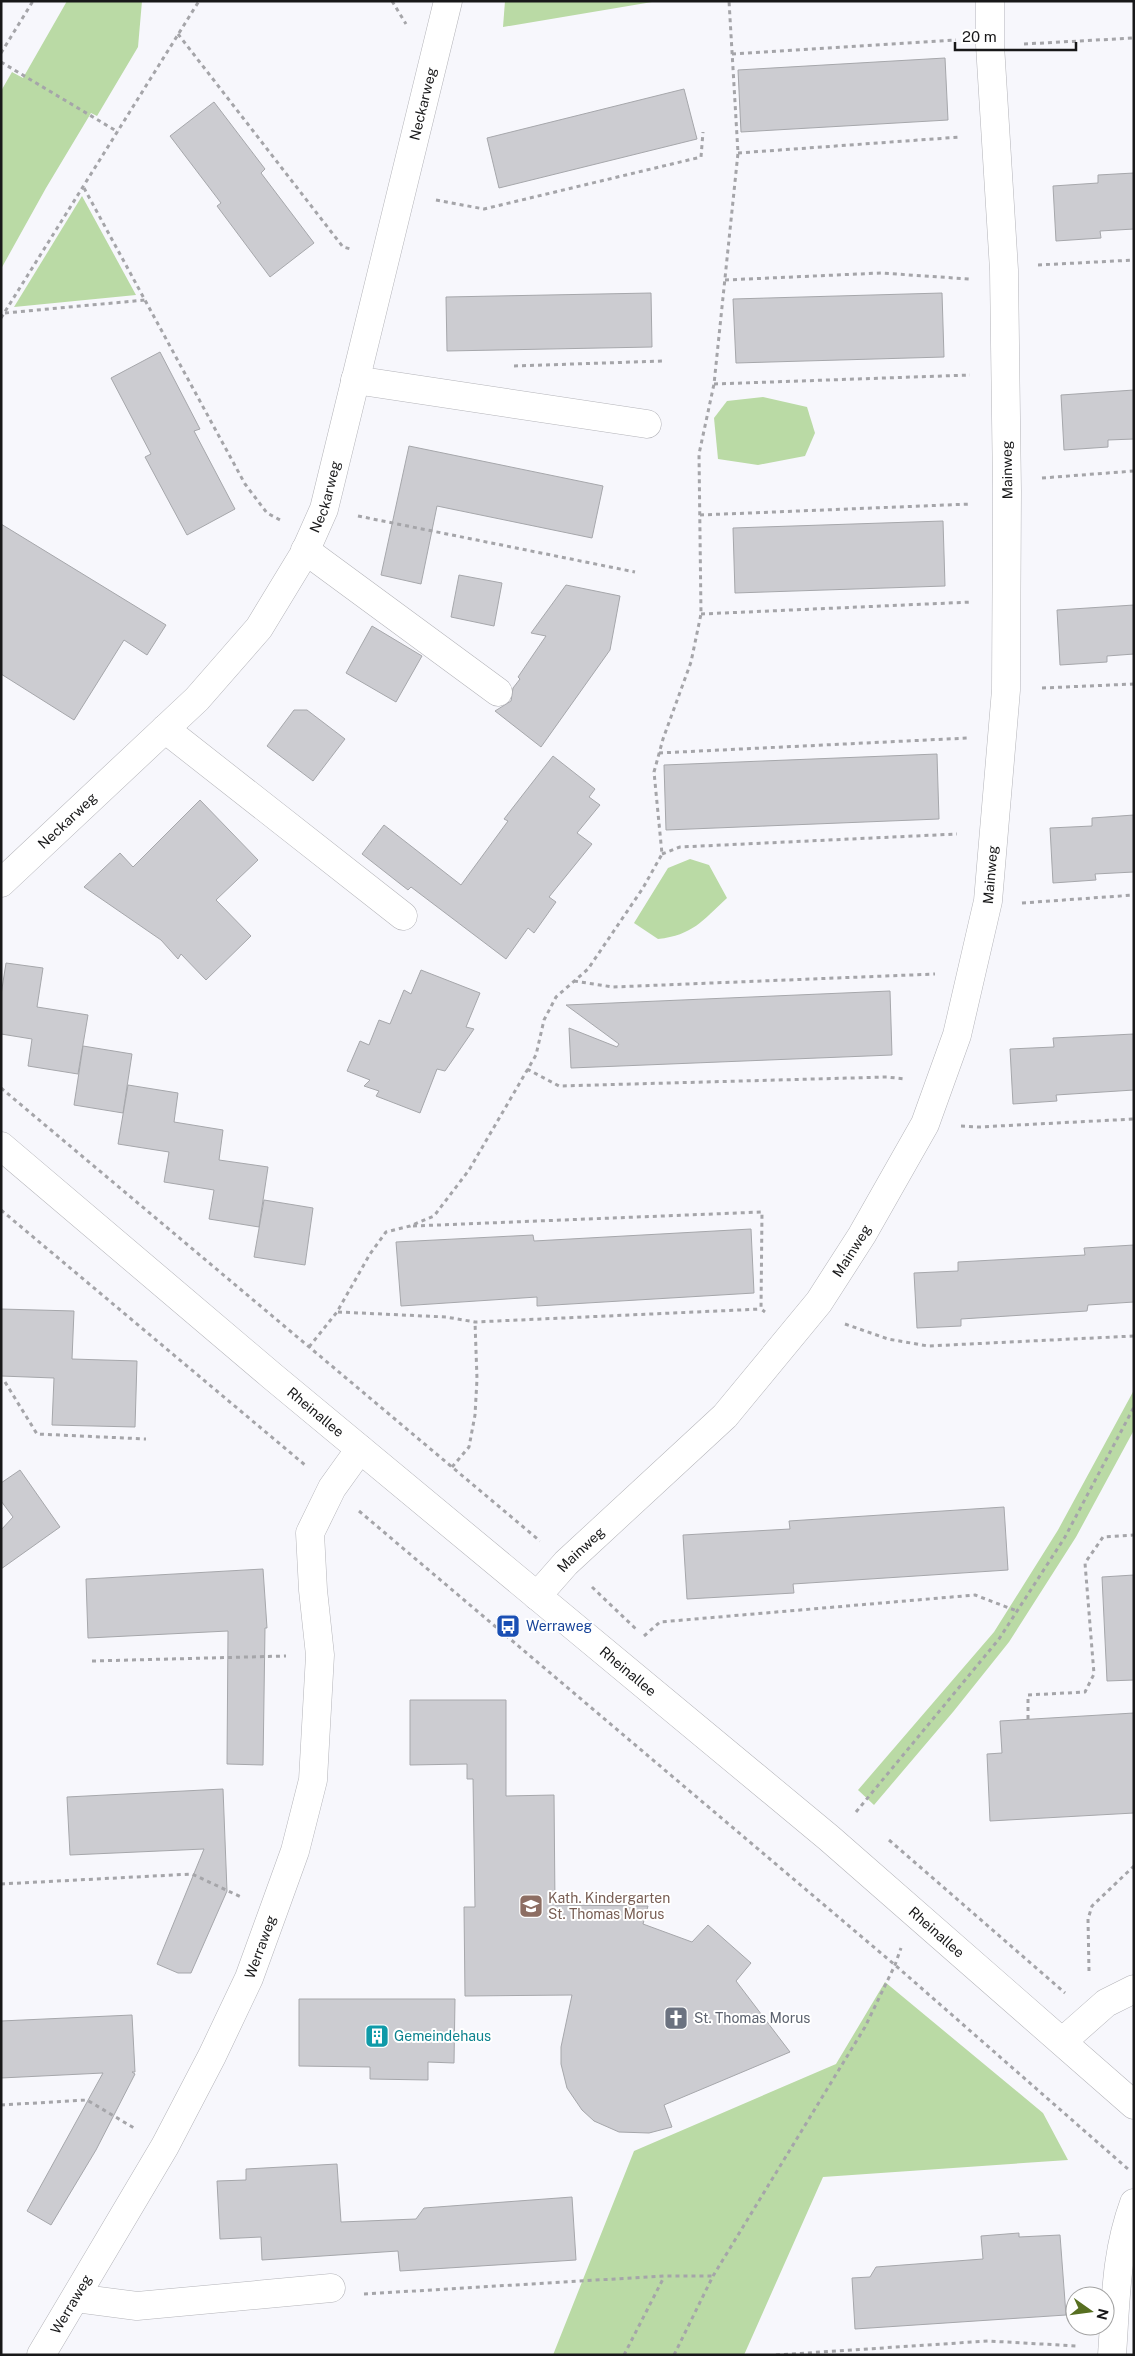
<svg xmlns="http://www.w3.org/2000/svg" width="1135" height="2356" font-family="'Public Sans',sans-serif">
	<rect width="100%" height="100%" fill="#f7f7fc"/>
	<g fill="#badaa5">
		<path d="M 67,1 L 142,1 L 138,47 L 97,116 L 91,113 L 46,188 L 1,269 L 1,91 L 12,72 L 23,78 Z"/>
		<path d="M 505,1 L 658,1 L 503,27 Z"/>
		<path d="M 82,196 L 136,295 L 14,307 Z"/>
		<path d="M 763,397 L 807,407 L 815,433 L 805,456 L 758,465 L 718,459 L 714,418 L 727,401 Z"/>
		<path d="M 690,859 L 709,865 L 727,898 C 702,921 693,935 658,939 L 634,923 L 668,868 Z"/>
		<path d="M 1134,1390 L 1134,1430 L 1076,1537 L 1009,1642 L 953,1712 L 874,1805 L 858,1790 L 994,1632 L 1058,1530 Z"/>
		<path d="M 885,1982 L 1043,2113 L 1068,2160 L 823,2177 L 744,2355 L 553,2355 L 634,2151 L 836,2064 Z"/>
	</g>
	<g fill="#ccccd1" stroke="#a6a7ab">
		<path d="M 945,58 L 948,120 L 741,132 L 738,70 Z"/>
		<path d="M 684,89 L 697,139 L 499,188 L 487,138 Z"/>
		<path d="M 214,102 L 265,169 L 261,173 L 314,243 L 270,277 L 217,206 L 221,203 L 170,136 Z"/>
		<path d="M 1134,173 L 1134,229 L 1100,231 L 1101,238 L 1056,241 L 1053,186 L 1098,183 L 1098,175 Z"/>
		<path d="M 651,293 L 652,347 L 447,351 L 446,297 Z"/>
		<path d="M 942,293 L 944,357 L 736,363 L 733,299 Z"/>
		<path d="M 160,352 L 200,429 L 194,431 L 235,509 L 187,535 L 145,457 L 151,454 L 111,378 Z"/>
		<path d="M 1134,390 L 1134,439 L 1108,440 L 1108,447 L 1064,450 L 1061,395 Z"/>
		<path d="M 409,446 L 603,486 L 592,538 L 437,506 L 421,584 L 381,575 Z"/>
		<path d="M 943,521 L 945,586 L 735,593 L 733,528 Z"/>
		<path d="M 1,524 L 166,625 L 147,655 L 124,640 L 74,720 L 1,674 Z"/>
		<path d="M 459,575 L 502,583 L 494,626 L 451,617 Z"/>
		<path d="M 566,585 L 620,596 L 610,650 L 541,747 L 495,711 L 511,701 L 513,688 L 520,679 L 518,677 L 546,636 L 531,633 Z"/>
		<path d="M 1134,605 L 1134,654 L 1107,656 L 1107,662 L 1060,665 L 1057,610 Z"/>
		<path d="M 372,626 L 422,656 L 396,702 L 346,673 Z"/>
		<path d="M 294,710 L 307,710 L 345,739 L 313,781 L 267,746 Z"/>
		<path d="M 937,754 L 939,819 L 666,830 L 664,765 Z"/>
		<path d="M 553,756 L 595,789 L 589,797 L 600,805 L 577,833 L 592,844 L 549,897 L 556,902 L 534,933 L 528,928 L 506,959 L 411,887 L 408,890 L 362,854 L 384,825 L 461,885 L 508,821 L 504,819 Z"/>
		<path d="M 200,800 L 258,860 L 216,900 L 251,936 L 206,980 L 181,954 L 178,959 L 161,940 L 84,887 L 120,853 L 133,867 Z"/>
		<path d="M 1134,815 L 1134,872 L 1095,874 L 1096,880 L 1053,883 L 1050,828 L 1092,826 L 1092,818 Z"/>
		<path d="M 6,963 L 43,968 L 37,1007 L 88,1015 L 78,1074 L 28,1066 L 32,1039 L 1,1034 L 1,995 Z"/>
		<path d="M 421,970 L 480,993 L 466,1027 L 474,1029 L 445,1071 L 437,1069 L 420,1113 L 376,1096 L 379,1091 L 364,1086 L 370,1080 L 347,1071 L 360,1041 L 369,1045 L 379,1020 L 390,1024 L 404,990 L 411,994 Z"/>
		<path d="M 890,991 L 892,1055 L 571,1068 L 569,1028 L 617,1047 L 619,1044 L 566,1005 Z"/>
		<path d="M 1134,1034 L 1134,1090 L 1056,1095 L 1057,1101 L 1013,1104 L 1010,1049 L 1054,1047 L 1053,1038 Z"/>
		<path d="M 83,1046 L 132,1054 L 123,1113 L 74,1105 Z"/>
		<path d="M 128,1085 L 178,1093 L 174,1122 L 223,1130 L 219,1160 L 268,1167 L 259,1227 L 209,1219 L 214,1190 L 164,1182 L 169,1152 L 118,1144 Z"/>
		<path d="M 264,1200 L 313,1208 L 305,1265 L 254,1257 Z"/>
		<path d="M 751,1229 L 754,1293 L 537,1306 L 537,1297 L 401,1306 L 396,1242 L 533,1235 L 534,1241 Z"/>
		<path d="M 1134,1245 L 1134,1302 L 1088,1305 L 1087,1311 L 961,1319 L 961,1326 L 917,1328 L 914,1273 L 958,1271 L 958,1262 L 1085,1255 L 1084,1248 Z"/>
		<path d="M 1,1309 L 74,1311 L 72,1359 L 137,1361 L 135,1427 L 52,1425 L 54,1378 L 1,1376 Z"/>
		<path d="M 20,1470 L 60,1527 L 1,1569 L 1,1530 L 13,1517 L 1,1501 L 1,1483 Z"/>
		<path d="M 1004,1507 L 1008,1570 L 793,1584 L 794,1593 L 687,1599 L 683,1535 L 790,1529 L 789,1521 Z"/>
		<path d="M 263,1569 L 267,1628 L 265,1628 L 263,1765 L 227,1764 L 228,1631 L 88,1638 L 86,1579 Z"/>
		<path d="M 1134,1575 L 1134,1680 L 1107,1681 L 1102,1577 Z"/>
		<path d="M 410,1700 L 506,1700 L 506,1796 L 554,1795 L 555,1905 L 648,1906 L 643,1924 L 692,1942 L 708,1925 L 751,1963 L 736,1981 L 790,2052 L 664,2105 L 672,2127 L 649,2133 L 619,2132 L 594,2121 L 582,2110 L 567,2088 L 561,2064 L 561,2047 L 572,1995 L 465,1996 L 464,1907 L 475,1907 L 473,1779 L 467,1779 L 467,1764 L 410,1765 Z"/>
		<path d="M 1134,1713 L 1134,1813 L 990,1821 L 987,1754 L 1002,1753 L 1000,1721 Z"/>
		<path d="M 223,1789 L 227,1891 L 191,1973 L 178,1973 L 157,1964 L 204,1849 L 70,1855 L 67,1797 Z"/>
		<path d="M 299,1999 L 455,1999 L 454,2063 L 428,2062 L 428,2080 L 370,2079 L 370,2067 L 299,2066 Z"/>
		<path d="M 132,2015 L 135,2072 L 132,2072 L 135,2074 L 96,2150 L 51,2225 L 27,2211 L 103,2073 L 1,2078 L 1,2021 Z"/>
		<path d="M 337,2164 L 341,2222 L 416,2219 L 424,2208 L 572,2197 L 576,2260 L 400,2271 L 398,2251 L 262,2260 L 261,2237 L 220,2239 L 217,2181 L 246,2180 L 246,2169 Z"/>
		<path d="M 1019,2233 L 1019,2237 L 1060,2235 L 1066,2315 L 855,2329 L 852,2278 L 870,2277 L 876,2267 L 983,2259 L 981,2236 Z"/>
	</g>
	<g fill="none" stroke-linecap="round" stroke-linejoin="round">
		<g stroke="#b4b4b9" stroke-width="29">
			<g id="minor">
				<path d="M 355,380 L 647,424"/>
				<path d="M 305,550 L 498,692"/>
				<path d="M 165,729 L 403,916"/>
				<path id="s1" d="M 1,883 L 197,699 L 259,628 L 304,554 L 324,509 L 448,1"/>
				<path id="s2" d="M 1,1146 L 272,1376 L 829,1838 L 1134,2105"/>
				<path id="s3" d="M 537,1596 L 566,1563 L 725,1416 L 819,1302 L 862,1235 L 925,1124 L 957,1035 L 988,901 L 1006,690 L 1007,491 L 1004,270 L 990,45 L 990,1"/>
				<path d="M 1063,2041 L 1106,2003 L 1134,1989"/>
				<path d="M 76,2298 L 137,2306 L 331,2288"/>
				<path id="s4" d="M 41,2355 L 165,2146 L 212,2056 L 249,1978 L 273,1912 L 295,1851 L 313,1780 L 320,1655 L 313,1590 L 310,1533 L 332,1488 L 360,1449"/>
				<path d="M 1112,2355 C 1116,2301 1115,2255 1134,2203"/>
			</g>
		</g>
		<g stroke="#a5a5a9" stroke-width="3" stroke-dasharray="4 4" stroke-linecap="butt">
			<path d="M 392,1 L 406,24"/>
			<path d="M 178,34 L 343,247 L 351,249"/>
			<path d="M 1024,44 L 1134,38"/>
			<path d="M 1,53 L 33,1"/>
			<path d="M 732,54 L 956,40"/>
			<path d="M 1,62 L 118,132"/>
			<path d="M 738,153 L 961,137"/>
			<path d="M 84,188 L 245,484 L 267,513 L 282,521"/>
			<path d="M 436,200 L 484,209 L 701,157 L 703,132"/>
			<path d="M 1038,265 L 1134,260"/>
			<path d="M 725,280 L 881,273 L 969,279"/>
			<path d="M 5,313 L 145,300"/>
			<path d="M 1,318 L 199,1"/>
			<path d="M 514,366 L 663,361"/>
			<path d="M 714,384 L 970,375"/>
			<path d="M 1042,478 L 1134,471"/>
			<path d="M 700,515 L 971,504"/>
			<path d="M 358,516 L 635,572"/>
			<path d="M 701,614 L 972,602"/>
			<path d="M 1042,688 L 1134,684"/>
			<path d="M 659,753 L 968,738"/>
			<path d="M 662,854 L 680,847 L 957,834"/>
			<path d="M 1022,903 L 1134,895"/>
			<path d="M 574,981 L 613,987 L 935,974"/>
			<path d="M 527,1069 L 559,1086 L 887,1077 L 905,1079"/>
			<path d="M 1,1088 L 540,1541"/>
			<path d="M 961,1126 L 979,1127 L 1134,1119"/>
			<path d="M 1,1210 L 305,1465"/>
			<path d="M 413,1226 L 762,1212 L 761,1309 L 765,1312"/>
			<path d="M 338,1312 L 446,1317 L 475,1322 L 761,1309"/>
			<path d="M 845,1324 L 888,1339 L 928,1346 L 1134,1336"/>
			<path d="M 309,1347 L 337,1312 L 370,1254 L 386,1232 L 410,1226 L 434,1216 L 469,1170 L 536,1055 L 544,1020 L 556,997 L 588,969 L 643,888 L 662,854 L 654,772 L 663,739 L 691,662 L 701,614 L 699,454 L 714,384 L 738,153 L 729,1"/>
			<path d="M 5,1382 L 37,1434 L 146,1439"/>
			<path d="M 452,1467 L 469,1447 L 475,1415 L 477,1379 L 475,1322"/>
			<path d="M 359,1511 L 895,1965 L 1128,2169"/>
			<path d="M 592,1587 L 638,1631"/>
			<path d="M 644,1636 L 660,1622 L 975,1595 L 1017,1611"/>
			<path d="M 92,1661 L 286,1656"/>
			<path d="M 1028,1719 L 1028,1695 L 1085,1692 L 1094,1674 L 1085,1563 L 1103,1537 L 1134,1535"/>
			<path d="M 856,1812 L 999,1639 L 1065,1537 L 1134,1407"/>
			<path d="M 889,1840 L 1065,1993"/>
			<path d="M 1,1884 L 192,1874 L 241,1897"/>
			<path d="M 1089,1971 L 1088,1919 L 1092,1906 L 1134,1866"/>
			<path d="M 1,2105 L 87,2100 L 134,2128"/>
			<path d="M 364,2294 L 664,2276 L 713,2276"/>
			<path d="M 624,2355 L 664,2277"/>
			<path d="M 674,2355 L 713,2276 L 865,2027 L 895,1965 L 901,1948"/>
			<path d="M 776,2355 L 988,2341 L 1077,2346"/>
		</g>
		<use href="#minor" stroke="#fff" stroke-width="28"/>
	</g>
	<defs>
		<g id="bus-square" transform="scale(1.25)"><rect x="-9" y="-9" width="18" height="18" rx="4" fill="#1a4fb4" stroke="#fff"/><path d="M-5-6H5V4H4V6H2V4H-2V6H-4V4H-5ZM-3.5-4V0h7V-4ZM-3.5 1.2v1.5H-2V1.2ZM2 1.2v1.5H3.5V1.2Z" fill="#fff"/></g>
		<g id="school-square" transform="scale(1.25)"><rect x="-9" y="-9" width="18" height="18" rx="4" fill="#8d6e63" stroke="#fff"/><path d="M0-5L7-2L0 1L-7-2ZM-4 1L0 2.5L4 1V4Q0 6-4 4Z" fill="#fff"/></g>
		<g id="church-square" transform="scale(1.25)"><rect x="-9" y="-9" width="18" height="18" rx="4" fill="#6b7280" stroke="#fff"/><path d="M-1.2-6h2.4v3.5h3.3v2.4h-3.3V6h-2.4V-.1h-3.3v-2.4h3.3Z" fill="#fff"/></g>
		<g id="building-square" transform="scale(1.25)"><rect x="-9" y="-9" width="18" height="18" rx="4" fill="#0f9aa8" stroke="#fff"/><path d="M-4-6H4V6H1V3H-1V6H-4ZM-2.5-4.3h1.7v1.8h-1.7ZM.8-4.3h1.7v1.8H.8ZM-2.5-1h1.7V.8h-1.7ZM.8-1h1.7V.8H.8Z" fill="#fff"/></g>
	</defs>
	<g fill-rule="evenodd">
		<use href="#bus-square" x="508" y="1626"/>
		<use href="#school-square" x="531" y="1906"/>
		<use href="#church-square" x="676" y="2018"/>
		<use href="#building-square" x="377" y="2036"/>
	</g>
	<g text-anchor="middle" dominant-baseline="central" stroke-width="4" stroke-linejoin="round" paint-order="stroke">
		<g font-size="14" fill="#181819" stroke="#fff">
			<text stroke="none"><textPath href="#s1" startOffset="916">Neckarweg</textPath></text>
			<text transform="translate(1007 470) rotate(-91)">Mainweg</text>
			<text stroke="none"><textPath href="#s1" startOffset="511">Neckarweg</textPath></text>
			<text stroke="none"><textPath href="#s1" startOffset="91">Neckarweg</textPath></text>
			<text stroke="none"><textPath href="#s3" startOffset="874">Mainweg</textPath></text>
			<text stroke="none"><textPath href="#s3" startOffset="469">Mainweg</textPath></text>
			<text stroke="none"><textPath href="#s2" startOffset="412">Rheinallee</textPath></text>
			<text stroke="none"><textPath href="#s3" startOffset="64">Mainweg</textPath></text>
			<text stroke="none"><textPath href="#s2" startOffset="818">Rheinallee</textPath></text>
			<text stroke="none"><textPath href="#s2" startOffset="1222">Rheinallee</textPath></text>
			<text stroke="none"><textPath href="#s4" startOffset="464">Werraweg</textPath></text>
			<text stroke="none"><textPath href="#s4" startOffset="59">Werraweg</textPath></text>
		</g>
		<g font-size="14" fill="#164399" stroke="#fff" text-anchor="start">
			<text x="526" y="1626">Werraweg</text>
		</g>
		<g font-size="14" fill="#785e54" stroke="#fff" text-anchor="start">
			<text x="548" y="1898">Kath. Kindergarten<tspan x="548" dy="16">St. Thomas Morus</tspan></text>
		</g>
		<g font-size="14" fill="#5b616d" stroke="#fff" text-anchor="start">
			<text x="694" y="2018">St. Thomas Morus</text>
		</g>
		<g font-size="14" fill="#0d838f" stroke="#fff" text-anchor="start">
			<text x="394" y="2036">Gemeindehaus</text>
		</g>
	</g>
	<rect width="1135" height="2356" fill="none" stroke="#181819" stroke-width="5"/>
	<g transform="translate(1090 2311) rotate(104)"><circle r="24" fill="#ffffff" stroke="#a3a3a3"/>
	<path d="M0-4L9 19L0 12L-9 19Z" fill="#576f21"/>
	<text y="-8" font-size="14" font-weight="bold" text-anchor="middle" fill="#181819">N</text>
	</g>
	<path d="M955 42v8h121v-8" fill="none" stroke="#181819" stroke-width="2.5"/>
	<text x="962" y="42" font-size="15" fill="#181819" stroke="#ffffff" stroke-width="4" paint-order="stroke">20 m</text>
</svg>
